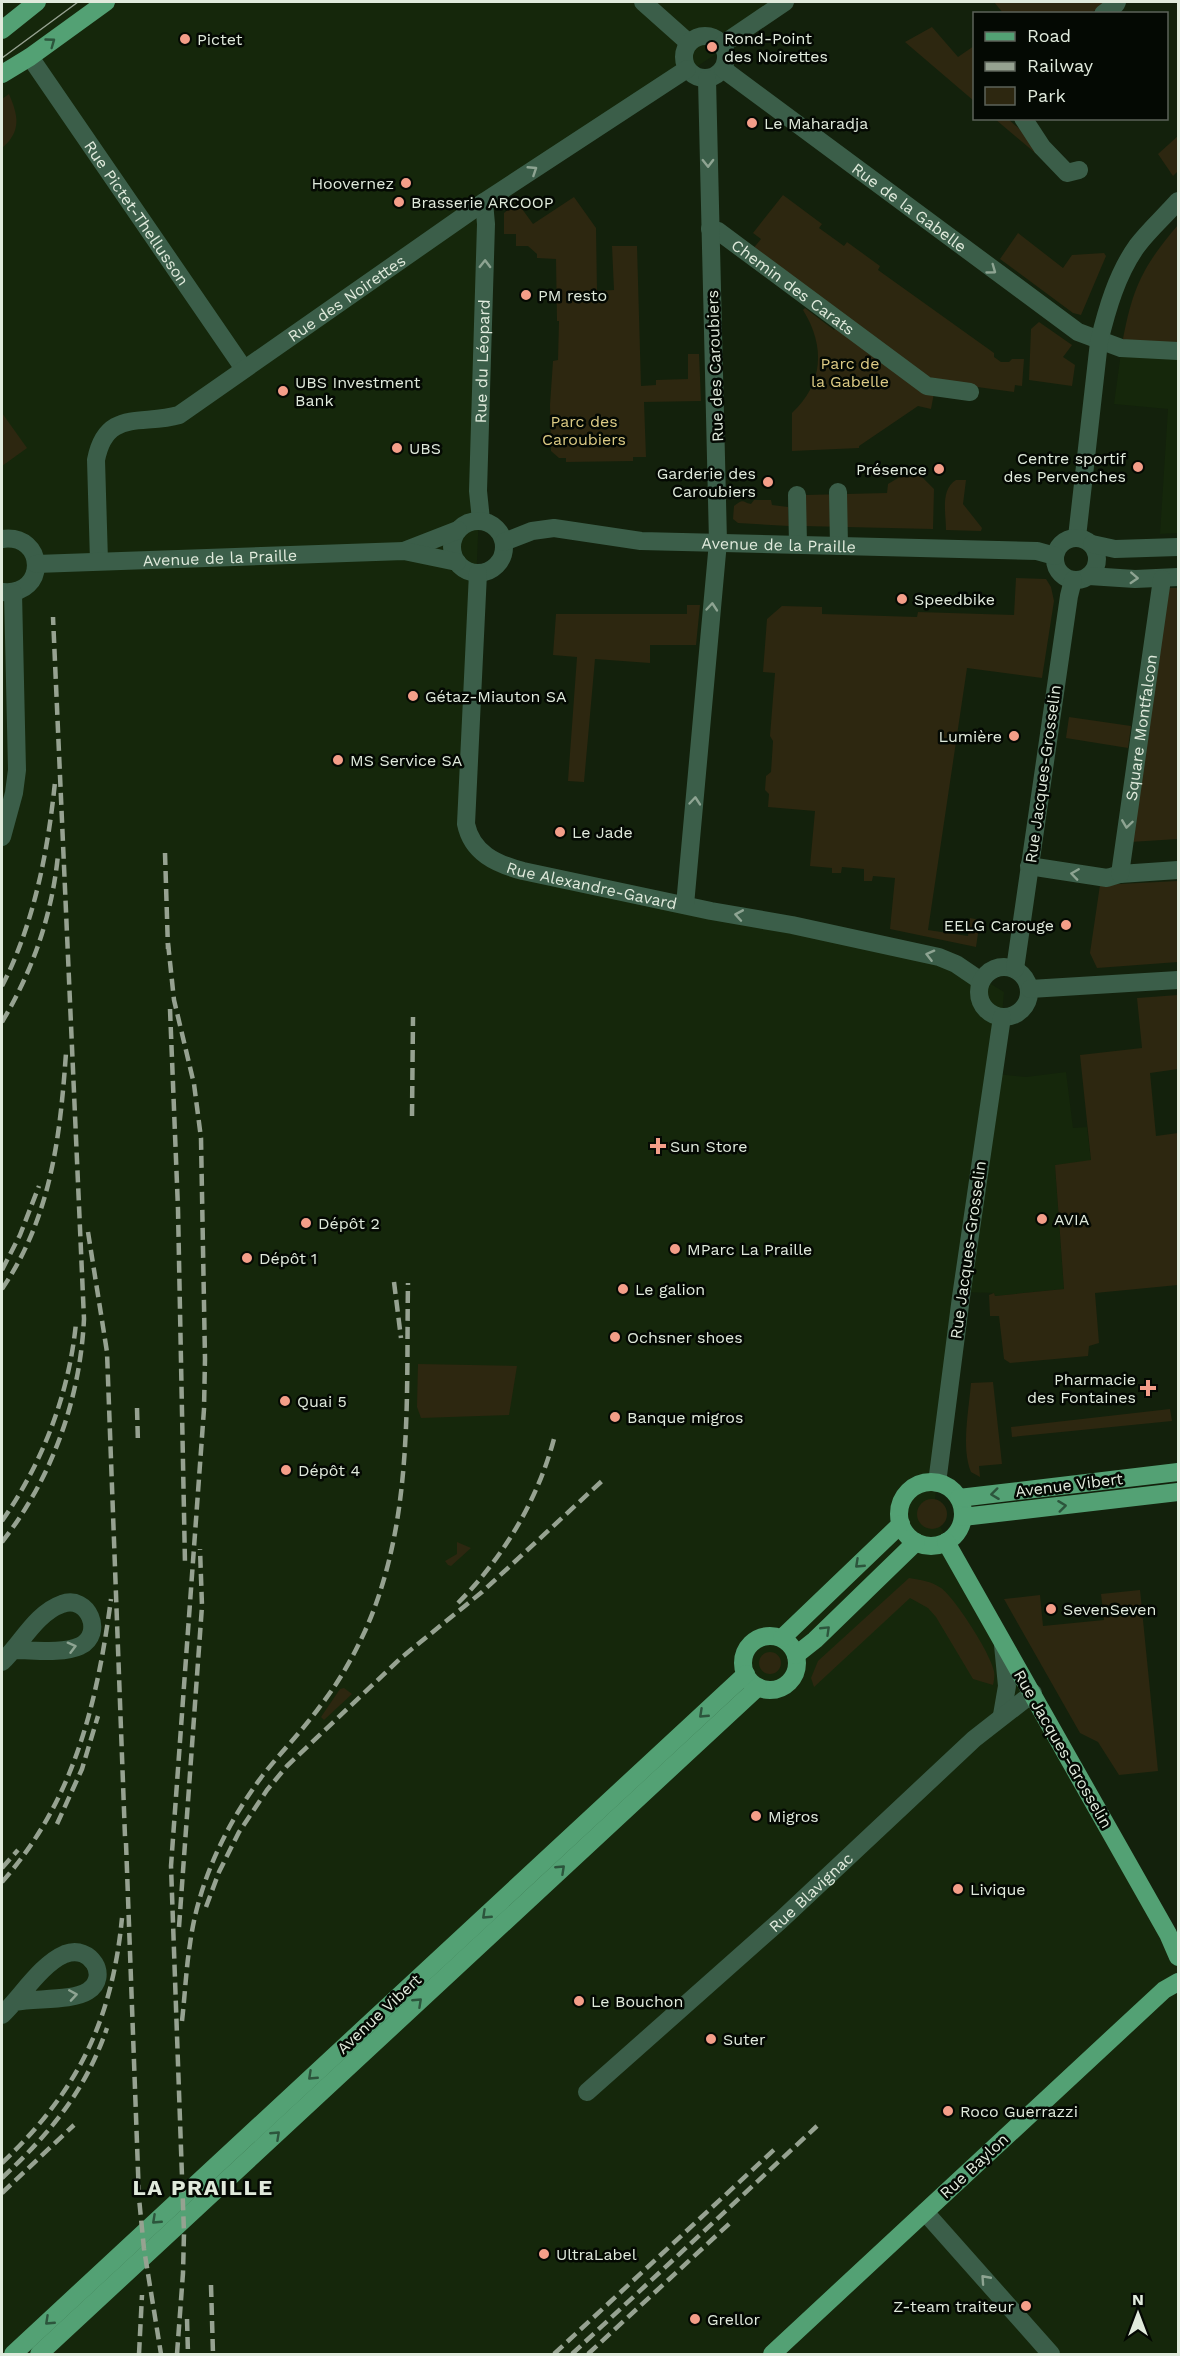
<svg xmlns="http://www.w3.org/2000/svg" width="1180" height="2356" font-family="'Work Sans',sans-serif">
	<rect width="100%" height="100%" fill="#13210c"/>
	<g fill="#15270b">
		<path d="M 2,2 L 779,2 L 786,8 L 492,201 L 466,823 L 478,846 L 511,867 L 952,960 L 1004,992 L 997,1074 L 1026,1077 L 1066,1072 L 1073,1128 L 1087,1127 L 1091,1161 L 1055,1165 L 1064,1289 L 995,1296 L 994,1293 L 962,1292 L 933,1514 L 1178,1952 L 1178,2354 L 2,2354 Z"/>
		<path d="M 1121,352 L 1178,355 L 1178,533 L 1160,534 L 1168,409 L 1114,404 Z"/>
	</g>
	<g fill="#2d2710">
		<path d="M 994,2 L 1108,2 L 1089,14 L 1003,13 Z"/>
		<path d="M 932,27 L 958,57 L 974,46 L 974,101 L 905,42 Z"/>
		<path d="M 9,94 C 18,115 22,131 2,148 L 2,99 Z"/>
		<path d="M 995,119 L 1008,119 L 1023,132 L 1046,162 Z"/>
		<path d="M 1178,136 L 1178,171 L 1173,176 L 1158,154 Z"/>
		<path d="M 783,195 L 822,224 L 819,228 L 844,246 L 847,242 L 880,266 L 878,270 L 994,353 L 994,357 L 1001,362 L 1009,362 L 1012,359 L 1024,359 L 1022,386 L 1015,385 L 1014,392 L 926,380 L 752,250 L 761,239 L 753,233 Z"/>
		<path d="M 574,197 L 596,228 L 597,291 L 614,290 L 612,246 L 637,246 L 641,386 L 656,385 L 656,380 L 688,379 L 688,354 L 699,354 L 701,401 L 644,402 L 646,457 L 633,457 L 633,461 L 566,462 L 566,458 L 559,458 L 551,451 L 550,405 L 553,361 L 558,360 L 559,321 L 557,321 L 556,259 L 537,258 L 537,254 L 528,246 L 516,246 L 516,234 L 504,234 L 504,213 L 517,202 L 533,224 Z"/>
		<path d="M 1178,225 L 1178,348 L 1122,344 C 1132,289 1142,267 1178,225 Z"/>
		<path d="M 1018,233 L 1063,268 L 1072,255 L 1104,253 L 1106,256 L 1081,315 L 1073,313 L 1000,259 Z"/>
		<path d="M 805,308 L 834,330 L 839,325 L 934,393 L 931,409 L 918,406 L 859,446 L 859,448 L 792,451 L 792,413 C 823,384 826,347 803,310 Z"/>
		<path d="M 1039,322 L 1072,345 L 1063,357 L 1075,365 L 1072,386 L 1029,380 L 1031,329 Z"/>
		<path d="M 2,413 L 27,448 L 2,466 Z"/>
		<path d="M 903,475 L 921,476 L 934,489 L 933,529 L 803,526 L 802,499 L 806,495 L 887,493 L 888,484 Z"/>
		<path d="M 956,480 L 966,480 L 963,504 L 982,528 L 981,531 L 946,530 C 946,513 940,490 956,480 Z"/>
		<path d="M 754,500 L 771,500 L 772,505 L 788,507 L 789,526 L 738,523 L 733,519 L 734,506 C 744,498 742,502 751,504 Z"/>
		<path d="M 1016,578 L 1046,579 L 1051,587 L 1054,601 L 1042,678 L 967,668 L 928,930 L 968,936 L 970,918 L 980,920 L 976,947 L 890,929 L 895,878 L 873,876 L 872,881 L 864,881 L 864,869 L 842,867 L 841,873 L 832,873 L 832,868 L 810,866 L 815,811 L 768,807 L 769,794 L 765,790 L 766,776 L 771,772 L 773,741 L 770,736 L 775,673 L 763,672 L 767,619 L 782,606 L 822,607 L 822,614 L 917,617 L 918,612 L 1014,615 Z"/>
		<path d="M 1166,588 L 1178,588 L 1178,839 L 1130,842 Z"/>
		<path d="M 687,605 L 700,605 L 696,645 L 650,645 L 650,663 L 595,659 L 584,782 L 568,781 L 577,657 L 553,655 L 556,614 L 687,614 Z"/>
		<path d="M 1069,717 L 1131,726 L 1128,748 L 1066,738 Z"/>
		<path d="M 1178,881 L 1178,962 L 1097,968 L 1090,953 L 1100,885 Z"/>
		<path d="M 1178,995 L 1178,1069 L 1150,1073 L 1156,1136 L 1178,1133 L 1178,1285 L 1095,1293 L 1099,1343 L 1089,1346 L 1088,1356 L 1010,1363 L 1004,1359 L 999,1316 L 990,1316 L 989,1295 L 994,1293 L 995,1296 L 1064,1289 L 1055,1165 L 1091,1160 L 1080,1055 L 1142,1048 L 1137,998 Z"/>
		<path d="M 418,1364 L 517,1366 L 509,1415 L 421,1418 L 417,1407 Z"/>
		<path d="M 993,1382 L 1002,1464 L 979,1466 L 980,1477 L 971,1472 C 961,1448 969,1409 971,1383 Z"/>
		<path d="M 1170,1409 L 1172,1421 L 1012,1437 L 1011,1427 Z"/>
		<circle cx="932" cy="1514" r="15"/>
		<path d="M 457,1542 L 471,1548 L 451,1566 L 448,1565 L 445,1561 L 457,1554 Z"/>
		<path d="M 909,1578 C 921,1580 931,1581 941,1588 C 955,1598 991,1654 994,1671 C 995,1676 994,1680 993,1685 L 973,1679 L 936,1617 L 928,1608 L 910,1598 L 814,1687 L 811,1678 L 818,1661 Z"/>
		<path d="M 1140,1590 L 1158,1771 L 1119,1775 L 1098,1742 L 1080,1733 L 1004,1599 L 1040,1595 L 1043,1626 L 1104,1620 L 1101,1594 Z"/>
		<circle cx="770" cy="1663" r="11"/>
		<path d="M 344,1688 L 352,1694 L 324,1720 L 321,1717 L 340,1689 Z"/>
	</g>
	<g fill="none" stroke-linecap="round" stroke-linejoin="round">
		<g stroke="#3b5e49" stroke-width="18">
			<path d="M 643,2 L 689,43"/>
			<path d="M 1103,14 L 1116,4 L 1117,2"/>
			<circle cx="705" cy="57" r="21"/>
			<path d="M 723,44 L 785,2"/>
			<path id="s1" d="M 30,57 L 244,369"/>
			<path id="s2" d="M 723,69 L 1078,332 L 1121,348 L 1178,351"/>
			<path d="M 1023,118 L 1042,147 L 1067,173 L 1079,170"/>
			<path id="s3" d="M 710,229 L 718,231 L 927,386 L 970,392"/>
			<path d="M 838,492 L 839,546"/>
			<path d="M 797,495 L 798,544"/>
			<path id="s4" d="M 481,520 L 478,491 L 486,224 L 484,202"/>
			<circle cx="478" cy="547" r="26"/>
			<path d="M 1077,537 L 1099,342 C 1107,309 1117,274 1137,246 C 1149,230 1165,216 1178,201"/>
			<circle cx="1076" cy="559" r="21"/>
			<path d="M 2,539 C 46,533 48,596 3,592"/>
			<path id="s5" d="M 504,542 L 532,531 L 554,528 L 641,541 L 1037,551 L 1055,556"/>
			<path d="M 1092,544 L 1115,549 L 1178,547"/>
			<path d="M 404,551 L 458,530"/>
			<path id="s6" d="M 99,561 L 96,460 C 106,408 142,426 179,415 L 484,202 L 687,69"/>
			<path id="s7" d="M 36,564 L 404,551 L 457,562"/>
			<path id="s8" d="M 478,573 L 466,824 C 472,853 496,864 523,871 L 711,911 L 792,925 L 939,957 L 956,964 L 981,981"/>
			<path d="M 1089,576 L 1135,579 L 1178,577"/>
			<path d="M 2,837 L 14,793 L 17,770 L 13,593"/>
			<path d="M 1029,866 L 1107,878 L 1120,874 L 1178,870"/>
			<path id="s9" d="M 1120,874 L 1162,579"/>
			<path d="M 685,905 L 718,542 L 707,79"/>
			<circle cx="1004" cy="992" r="25"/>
			<path d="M 1015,969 L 1069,596 L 1073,580"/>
			<path d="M 1030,989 L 1178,980"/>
			<path d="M 937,1483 L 961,1297 L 1002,1017"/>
			<path d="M 2,1662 C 21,1644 36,1613 62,1604 C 88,1594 105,1634 80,1646 C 62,1654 34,1650 15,1650"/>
			<path d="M 1002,1715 L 1007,1686 L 1003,1645"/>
			<path d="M 2,2015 C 21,1997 41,1964 65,1954 C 91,1944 110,1977 88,1991 C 73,2001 35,1998 15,2002"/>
			<path id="s10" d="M 587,2092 L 781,1920 L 974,1739 L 1033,1693"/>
			<path d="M 925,2212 L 1051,2354"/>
		</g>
		<g stroke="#53a174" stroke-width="18">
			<path d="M 2,30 L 37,2"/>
			<path d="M 2,74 L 30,57 L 106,2"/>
			<circle cx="931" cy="1514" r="32"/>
			<path d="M 959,1498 L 1178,1472"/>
			<path d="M 963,1517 L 1178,1492"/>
			<path d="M 946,1542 L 1168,1934 L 1178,1957"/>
			<circle cx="770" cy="1663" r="27"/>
			<path d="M 782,1638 L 901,1524"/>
			<path d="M 796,1655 L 815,1640 L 916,1542"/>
			<path d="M 13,2354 L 746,1674"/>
			<path d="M 39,2354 L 758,1687"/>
			<path d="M 772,2354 L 1164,1990 L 1178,1982"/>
		</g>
		<path stroke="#96a291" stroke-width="1.5" d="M 2,58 L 78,2"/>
		<g stroke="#96a291" stroke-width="4.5" stroke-dasharray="12 6" stroke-linecap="butt">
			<path d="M 165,853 L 168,949"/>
			<path d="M 168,943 L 174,1000 L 194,1084 L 201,1138 L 205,1359 L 204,1409 L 171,1866 L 184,2233 L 183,2273 L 177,2354"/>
			<path d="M 2,986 C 34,924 48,851 55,782"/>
			<path d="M 170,1009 L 178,1209 L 185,1564"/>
			<path d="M 2,1022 C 33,970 52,915 58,855"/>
			<path d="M 412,1116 L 413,1017"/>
			<path d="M 88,1232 L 107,1352 L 125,1837"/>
			<path d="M 2,1270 L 20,1235 L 39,1186"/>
			<path d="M 394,1282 L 401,1338"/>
			<path d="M 2,1289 C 51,1217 60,1138 66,1053"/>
			<path d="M 137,1408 L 138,1444"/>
			<path d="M 2,1521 C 43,1462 69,1394 76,1323"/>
			<path d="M 2,1542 C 52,1478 80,1400 84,1319 L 53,617"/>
			<path d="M 458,1603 C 504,1557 539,1498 555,1435"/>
			<path d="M 57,1824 L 82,1769 L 98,1716"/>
			<path d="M 126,1843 L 139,2198 L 144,2249 L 161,2354"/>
			<path d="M 2,1868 L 18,1850"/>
			<path d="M 2,1882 C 74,1801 97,1704 111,1599"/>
			<path d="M 206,1907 L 219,1872 L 239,1832 L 267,1790 L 287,1766 L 402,1657 L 482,1592 L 603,1480"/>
			<path d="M 179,1927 L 202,1606 L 200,1549"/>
			<path d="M 182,2021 C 185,1995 186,1969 190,1944 C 198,1883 226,1824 263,1775 C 282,1751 303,1730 321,1705 C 339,1682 353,1657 365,1631 C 414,1522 406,1399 408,1283"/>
			<path d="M 2,2163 C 77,2092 112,2022 122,1918"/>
			<path d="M 2,2178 C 50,2133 85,2092 107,2028"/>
			<path d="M 2,2193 L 74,2125"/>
			<path d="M 211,2285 L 213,2354"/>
			<path d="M 187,2319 L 188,2354"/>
			<path d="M 139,2354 L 142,2295"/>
			<path d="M 554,2354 L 778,2146"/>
			<path d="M 572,2354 L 817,2126"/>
			<path d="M 588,2354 L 730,2223"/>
		</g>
	</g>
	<defs><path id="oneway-chevron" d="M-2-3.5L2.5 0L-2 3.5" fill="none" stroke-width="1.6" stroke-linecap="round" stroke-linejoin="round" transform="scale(1.5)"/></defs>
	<g stroke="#2c553c">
		<use href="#oneway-chevron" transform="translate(51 42) rotate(-36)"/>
		<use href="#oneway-chevron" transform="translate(995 1494) rotate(173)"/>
		<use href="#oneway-chevron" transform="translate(1062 1506) rotate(-7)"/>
		<use href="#oneway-chevron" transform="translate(859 1564) rotate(137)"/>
		<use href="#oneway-chevron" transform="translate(826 1630) rotate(-44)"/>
		<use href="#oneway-chevron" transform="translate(703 1714) rotate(137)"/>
		<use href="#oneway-chevron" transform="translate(561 1869) rotate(-43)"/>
		<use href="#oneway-chevron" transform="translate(486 1915) rotate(137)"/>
		<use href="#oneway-chevron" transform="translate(418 2002) rotate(-43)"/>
		<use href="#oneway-chevron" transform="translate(312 2076) rotate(137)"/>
		<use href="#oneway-chevron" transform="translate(276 2135) rotate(-43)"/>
		<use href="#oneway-chevron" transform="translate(156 2220) rotate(137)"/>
		<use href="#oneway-chevron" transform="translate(49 2321) rotate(137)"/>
	</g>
	<g stroke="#8ea492">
		<use href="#oneway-chevron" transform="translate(708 163) rotate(89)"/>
		<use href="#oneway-chevron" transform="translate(533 170) rotate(-33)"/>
		<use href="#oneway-chevron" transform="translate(485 264) rotate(-89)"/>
		<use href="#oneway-chevron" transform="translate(992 270) rotate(36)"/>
		<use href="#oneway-chevron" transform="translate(1134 578) rotate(3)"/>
		<use href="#oneway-chevron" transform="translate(712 607) rotate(-85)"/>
		<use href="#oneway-chevron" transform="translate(695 801) rotate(-85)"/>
		<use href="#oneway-chevron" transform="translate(1127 824) rotate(98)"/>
		<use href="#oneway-chevron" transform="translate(1075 874) rotate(-172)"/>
		<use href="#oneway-chevron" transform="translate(739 915) rotate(-170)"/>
		<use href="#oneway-chevron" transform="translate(930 955) rotate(-166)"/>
		<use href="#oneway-chevron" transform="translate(72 1647) rotate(-15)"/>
		<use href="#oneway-chevron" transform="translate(73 1995) rotate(-9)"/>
		<use href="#oneway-chevron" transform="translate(985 2279) rotate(-132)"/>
	</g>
	<g fill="#f49e89" stroke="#040903" stroke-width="2">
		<circle cx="185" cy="39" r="6"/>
		<circle cx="712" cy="47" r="6"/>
		<circle cx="752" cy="123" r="6"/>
		<circle cx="406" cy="183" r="6"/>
		<circle cx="399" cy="202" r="6"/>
		<circle cx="526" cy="295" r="6"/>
		<circle cx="283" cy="391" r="6"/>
		<circle cx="397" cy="448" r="6"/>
		<circle cx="1138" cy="467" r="6"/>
		<circle cx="939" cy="469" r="6"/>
		<circle cx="768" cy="482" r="6"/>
		<circle cx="902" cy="599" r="6"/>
		<circle cx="413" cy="696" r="6"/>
		<circle cx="1014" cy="736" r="6"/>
		<circle cx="338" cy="760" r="6"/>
		<circle cx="560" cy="832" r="6"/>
		<circle cx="1066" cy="925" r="6"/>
		<path d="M655 1137h6v6h6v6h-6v6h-6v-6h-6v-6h6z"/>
		<circle cx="1042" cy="1219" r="6"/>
		<circle cx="306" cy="1223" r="6"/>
		<circle cx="675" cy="1249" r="6"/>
		<circle cx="247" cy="1258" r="6"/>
		<circle cx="623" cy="1289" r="6"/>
		<circle cx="615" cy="1337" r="6"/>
		<path d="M1145 1379h6v6h6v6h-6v6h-6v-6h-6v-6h6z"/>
		<circle cx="285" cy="1401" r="6"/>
		<circle cx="615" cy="1417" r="6"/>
		<circle cx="286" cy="1470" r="6"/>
		<circle cx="1051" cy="1609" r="6"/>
		<circle cx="756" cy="1816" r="6"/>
		<circle cx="958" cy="1889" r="6"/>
		<circle cx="579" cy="2001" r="6"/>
		<circle cx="711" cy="2039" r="6"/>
		<circle cx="948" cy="2111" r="6"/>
		<circle cx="544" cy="2254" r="6"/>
		<circle cx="1026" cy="2306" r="6"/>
		<circle cx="695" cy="2319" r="6"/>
	</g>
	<g text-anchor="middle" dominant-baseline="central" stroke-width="5" stroke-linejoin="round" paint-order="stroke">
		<g font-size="16" fill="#e0eadc" stroke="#040903" text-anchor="start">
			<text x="724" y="38">Rond-Point<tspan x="724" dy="18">des Noirettes</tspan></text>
			<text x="197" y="39">Pictet</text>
			<text x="764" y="123">Le Maharadja</text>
			<text x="394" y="183" text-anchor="end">Hoovernez</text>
			<text x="411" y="202">Brasserie ARCOOP</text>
			<text x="538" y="295">PM resto</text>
			<text x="295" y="382">UBS Investment<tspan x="295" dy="18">Bank</tspan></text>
			<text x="409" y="448">UBS</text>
			<text x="1126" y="458" text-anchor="end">Centre sportif<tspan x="1126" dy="18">des Pervenches</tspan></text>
			<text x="927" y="469" text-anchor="end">Présence</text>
			<text x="756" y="473" text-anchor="end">Garderie des<tspan x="756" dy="18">Caroubiers</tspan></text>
			<text x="914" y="599">Speedbike</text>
			<text x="425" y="696">Gétaz-Miauton SA</text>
			<text x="1002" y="736" text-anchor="end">Lumière</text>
			<text x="350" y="760">MS Service SA</text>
			<text x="572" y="832">Le Jade</text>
			<text x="1054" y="925" text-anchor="end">EELG Carouge</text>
			<text x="670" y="1146">Sun Store</text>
			<text x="1054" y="1219">AVIA</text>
			<text x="318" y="1223">Dépôt 2</text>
			<text x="687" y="1249">MParc La Praille</text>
			<text x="259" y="1258">Dépôt 1</text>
			<text x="635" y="1289">Le galion</text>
			<text x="627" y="1337">Ochsner shoes</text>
			<text x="1136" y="1379" text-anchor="end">Pharmacie<tspan x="1136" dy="18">des Fontaines</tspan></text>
			<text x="297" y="1401">Quai 5</text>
			<text x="627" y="1417">Banque migros</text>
			<text x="298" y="1470">Dépôt 4</text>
			<text x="1063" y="1609">SevenSeven</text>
			<text x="768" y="1816">Migros</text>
			<text x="970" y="1889">Livique</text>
			<text x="591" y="2001">Le Bouchon</text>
			<text x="723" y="2039">Suter</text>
			<text x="960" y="2111">Roco Guerrazzi</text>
			<text x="556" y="2254">UltraLabel</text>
			<text x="1014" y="2306" text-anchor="end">Z-team traiteur</text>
			<text x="707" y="2319">Grellor</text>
		</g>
		<g font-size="16" fill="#e0eadc" stroke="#040903">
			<text stroke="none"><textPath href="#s2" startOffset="232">Rue de la Gabelle</textPath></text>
			<text stroke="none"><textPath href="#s1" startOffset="189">Rue Pictet-Thellusson</textPath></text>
			<text stroke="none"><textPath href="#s3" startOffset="102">Chemin des Carats</textPath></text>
			<text stroke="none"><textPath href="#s6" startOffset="410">Rue des Noirettes</textPath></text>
			<text stroke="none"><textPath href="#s4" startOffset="159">Rue du Léopard</textPath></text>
			<text transform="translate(715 366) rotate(-92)">Rue des Caroubiers</text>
			<text stroke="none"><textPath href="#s5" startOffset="278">Avenue de la Praille</textPath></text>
			<text stroke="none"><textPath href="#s7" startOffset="184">Avenue de la Praille</textPath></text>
			<text stroke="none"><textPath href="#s9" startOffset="148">Square Montfalcon</textPath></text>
			<text transform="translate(1043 774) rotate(-82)">Rue Jacques-Grosselin</text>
			<text stroke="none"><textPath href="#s8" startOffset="400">Rue Alexandre-Gavard</textPath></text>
			<text transform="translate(968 1250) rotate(-82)">Rue Jacques-Grosselin</text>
			<text transform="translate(1069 1485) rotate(-7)">Avenue Vibert</text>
			<text transform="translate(1063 1749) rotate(60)">Rue Jacques-Grosselin</text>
			<text stroke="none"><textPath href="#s10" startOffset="300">Rue Blavignac</textPath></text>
			<text transform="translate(379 2014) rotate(-43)">Avenue Vibert</text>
			<text transform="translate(974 2166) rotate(-43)">Rue Baylon</text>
		</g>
		<g font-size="16" fill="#dcca84" stroke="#040903">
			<text x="850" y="363">Parc de<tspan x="850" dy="18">la Gabelle</tspan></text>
			<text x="584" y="421">Parc des<tspan x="584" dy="18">Caroubiers</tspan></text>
		</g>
		<g font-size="22" font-weight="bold" letter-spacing="1.5" fill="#e0eadc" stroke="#040903">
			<text x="203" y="2187">LA PRAILLE</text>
		</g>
	</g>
	<rect width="1180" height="2356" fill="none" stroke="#e0eadc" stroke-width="6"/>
	<rect x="973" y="12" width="195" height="108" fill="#040903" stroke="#5c635a" stroke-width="1.5"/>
	<rect x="985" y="32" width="30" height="9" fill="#53a174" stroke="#5c635a" stroke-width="1.5"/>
	<text x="1027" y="42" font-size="18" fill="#e0eadc">Road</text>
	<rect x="985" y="62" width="30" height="9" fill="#96a291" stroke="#5c635a" stroke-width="1.5"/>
	<text x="1027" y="72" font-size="18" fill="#e0eadc">Railway</text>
	<rect x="985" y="87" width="30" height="18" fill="#2d2710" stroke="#5c635a" stroke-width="1.5"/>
	<text x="1027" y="102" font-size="18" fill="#e0eadc">Park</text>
	<g transform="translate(1138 2314)" stroke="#040903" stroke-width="4.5" paint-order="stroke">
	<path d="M0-4.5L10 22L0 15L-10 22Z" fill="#e0eadc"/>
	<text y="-9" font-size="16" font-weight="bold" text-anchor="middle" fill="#e0eadc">N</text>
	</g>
</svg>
